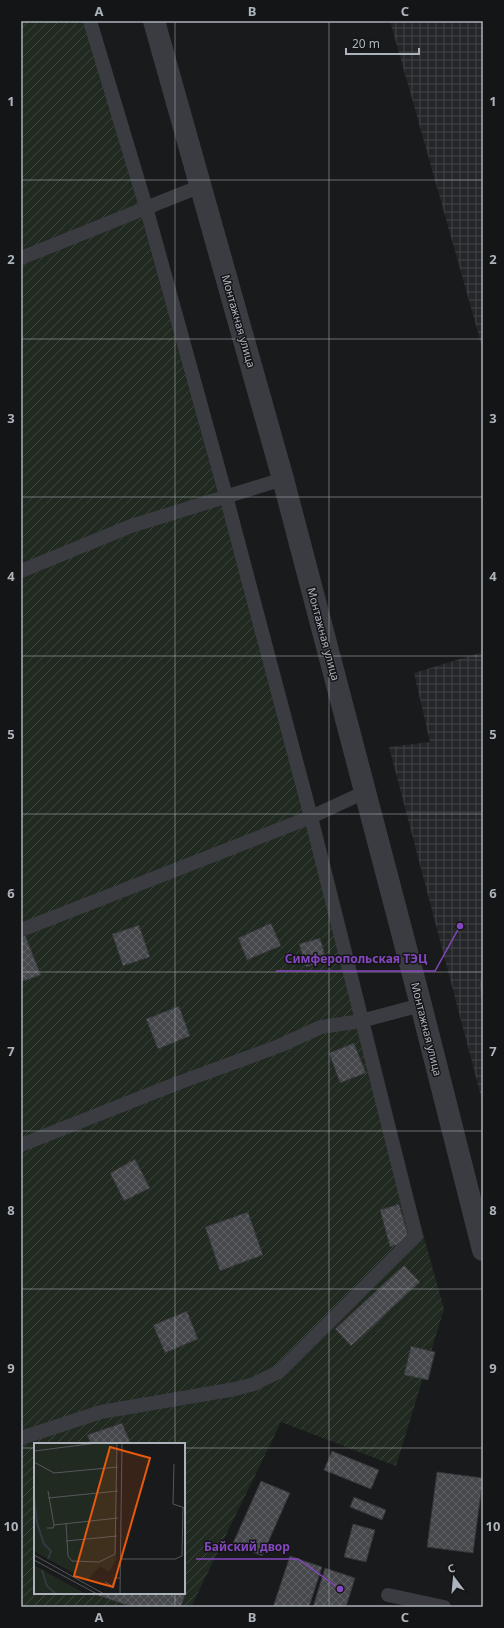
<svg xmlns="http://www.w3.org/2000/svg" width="504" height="1628" font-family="'Noto Sans',sans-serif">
	<defs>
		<pattern id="industrial-grid" width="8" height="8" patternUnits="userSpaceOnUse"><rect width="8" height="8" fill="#252629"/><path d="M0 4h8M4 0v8" fill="none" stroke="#424346"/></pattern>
		<pattern id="garden-furrows" width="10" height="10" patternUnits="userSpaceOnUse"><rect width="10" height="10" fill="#212a21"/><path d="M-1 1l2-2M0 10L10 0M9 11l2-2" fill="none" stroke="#3f463f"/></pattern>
		<pattern id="building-cross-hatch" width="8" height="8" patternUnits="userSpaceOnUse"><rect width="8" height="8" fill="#46484b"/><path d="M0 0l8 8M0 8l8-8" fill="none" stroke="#5e6063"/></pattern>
	</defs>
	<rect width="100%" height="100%" fill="#191a1c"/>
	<g fill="url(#industrial-grid)">
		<path d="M 390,21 L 483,21 L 483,350 Z"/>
		<path d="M 483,652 L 483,1104 L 389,747 L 430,742 L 414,673 Z"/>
	</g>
	<path fill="url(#garden-furrows)" fill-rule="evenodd" d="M 21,21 L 87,21 L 444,1309 L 396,1466 L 281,1422 L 191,1607 L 21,1607 ZM 35,1444 L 184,1444 L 184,1593 L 35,1593 Z"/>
	<g fill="url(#building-cross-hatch)" stroke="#333437">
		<path d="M 271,923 L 281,946 L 247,960 L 238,938 Z"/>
		<path d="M 139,925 L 150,957 L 123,966 L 112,934 Z"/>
		<path d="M 25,935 L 41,975 L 21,982 L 21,937 Z"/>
		<path d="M 320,938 L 327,961 L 306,967 L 299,944 Z"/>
		<path d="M 483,964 L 483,1007 L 480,985 Z"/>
		<path d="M 179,1006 L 190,1036 L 158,1049 L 146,1019 Z"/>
		<path d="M 354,1043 L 366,1073 L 340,1083 L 329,1053 Z"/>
		<path d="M 135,1159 L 150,1188 L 124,1201 L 110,1173 Z"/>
		<path d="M 399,1204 L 410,1241 L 390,1247 L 380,1210 Z"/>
		<path d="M 248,1212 L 263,1255 L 220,1271 L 205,1227 Z"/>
		<path d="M 404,1265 L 420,1282 L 351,1346 L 335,1329 Z"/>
		<path d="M 187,1311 L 198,1339 L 165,1353 L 153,1325 Z"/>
		<path d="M 411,1346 L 435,1352 L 428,1380 L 404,1375 Z"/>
		<path d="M 122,1423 L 131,1444 L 91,1444 L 87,1435 Z"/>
		<path d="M 332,1451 L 379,1470 L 371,1489 L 324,1470 Z"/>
		<path d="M 437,1472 L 483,1478 L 473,1553 L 427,1547 Z"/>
		<path d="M 261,1481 L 290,1493 L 262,1556 L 233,1543 Z"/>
		<path d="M 354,1497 L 386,1510 L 382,1520 L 350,1507 Z"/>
		<path d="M 353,1524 L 375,1530 L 366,1562 L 344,1557 Z"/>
		<path d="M 290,1556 L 322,1567 L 309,1607 L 273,1607 Z"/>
		<path d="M 325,1568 L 355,1578 L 346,1607 L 313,1607 Z"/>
		<path d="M 184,1592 L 186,1592 L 181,1607 L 133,1607 L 90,1593 L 184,1593 Z"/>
	</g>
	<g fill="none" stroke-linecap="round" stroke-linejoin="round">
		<g stroke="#3a3c41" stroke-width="14">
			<path d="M 21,258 L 201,186"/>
			<path d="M 21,571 L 131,526 L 283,479"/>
			<path d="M 21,930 L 311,817 L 365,792"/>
			<path d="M 21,1145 L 178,1083 L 279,1046 L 321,1027 L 361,1021 L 421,1005"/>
			<path d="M 21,1438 L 101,1412 L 235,1389 L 254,1384 L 280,1371 L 416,1236 L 311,817 L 226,496 L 146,207 L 90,21"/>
			<path d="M 388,1595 L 444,1607"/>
		</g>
		<path stroke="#3a3c41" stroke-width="22" d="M 154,21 L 283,479 L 421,1005 L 483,1250"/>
	</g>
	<path fill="none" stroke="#acb3bb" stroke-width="1" stroke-opacity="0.55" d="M 175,21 L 175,1444M 329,21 L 329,1607M 21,180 L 483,180M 21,339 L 483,339M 21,497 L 483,497M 21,656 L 483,656M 21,814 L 483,814M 21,972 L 483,972M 21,1131 L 483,1131M 21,1289 L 483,1289M 21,1448 L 35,1448M 184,1448 L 483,1448M 175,1593 L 175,1607"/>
	<g text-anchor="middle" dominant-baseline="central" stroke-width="3" stroke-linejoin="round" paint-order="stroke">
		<g font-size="11" fill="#acb3bb" stroke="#141517">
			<text transform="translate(239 321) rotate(74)">Монтажная улица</text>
			<text transform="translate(324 634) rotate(75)">Монтажная улица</text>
			<text transform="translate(427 1029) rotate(76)">Монтажная улица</text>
		</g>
	</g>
	<g transform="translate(34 1443)">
		<rect width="151" height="151" fill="#191a1c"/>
		<path d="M 0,122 L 50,150 L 0,151 Z" fill="#212a21"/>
		<path d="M 0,0 L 83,0 L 82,117 L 75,129 L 66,123 L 53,138 L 0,108 Z" fill="#212a21"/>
		<path fill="none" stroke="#2f3b40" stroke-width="2" d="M 0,53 L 3,80 L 10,101 L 17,108 L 14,116M 8,127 L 13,143 L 22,151"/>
		<path fill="none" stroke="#54575c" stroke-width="1" d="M 0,8 L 63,0M 0,19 L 20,30 L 84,24M 140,21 L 139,61 L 151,65M 14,55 L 84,48M 32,80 L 34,113 L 38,118 L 65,119 L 81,111 L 83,0M 20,82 L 84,75M 13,85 L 19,85 L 20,82 L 14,48M 32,98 L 83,93M 0,112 L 70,151M 86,116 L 141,116 L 148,113 L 149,65M 0,117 L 63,151M 71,139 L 78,143 L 81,135 L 86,135M 86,151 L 88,0"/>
		<path fill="#e8590c" fill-opacity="0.15" stroke="#e8590c" stroke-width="2" d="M 76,4 L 116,15 L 79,144 L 40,133 Z"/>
		<rect width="151" height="151" fill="none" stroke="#acb3bb" stroke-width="2"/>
	</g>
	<path fill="none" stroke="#8547be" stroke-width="1.5" d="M460 926L435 971H276M340 1589L298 1559H196"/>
	<g fill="#8547be" stroke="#141517" stroke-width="1.5">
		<circle cx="460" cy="926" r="4"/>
		<circle cx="340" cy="1589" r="4"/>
	</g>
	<g font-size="12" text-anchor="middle" font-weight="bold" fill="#8547be" stroke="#141517" stroke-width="3" stroke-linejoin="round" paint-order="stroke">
		<text x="356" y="963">Симферопольская ТЭЦ</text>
		<text x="247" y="1551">Байский двор</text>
	</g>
	<rect width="504" height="1628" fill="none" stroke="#141517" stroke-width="44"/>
	<g transform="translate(454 1578) rotate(344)" stroke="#141517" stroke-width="3" paint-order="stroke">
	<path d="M0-3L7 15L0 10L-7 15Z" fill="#acb3bb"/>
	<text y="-6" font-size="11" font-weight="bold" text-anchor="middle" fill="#acb3bb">С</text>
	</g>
	<path d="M346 48v6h73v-6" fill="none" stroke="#acb3bb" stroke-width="2"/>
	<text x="352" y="48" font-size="12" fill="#acb3bb" stroke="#141517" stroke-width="3" paint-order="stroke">20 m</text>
	<rect x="22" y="22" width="460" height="1584" fill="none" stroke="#acb3bb" stroke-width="1.5"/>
	<g font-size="13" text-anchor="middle" font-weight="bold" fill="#acb3bb">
		<text x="99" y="16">A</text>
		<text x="252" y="16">B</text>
		<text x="405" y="16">C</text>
		<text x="11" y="106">1</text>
		<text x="493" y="106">1</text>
		<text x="11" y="264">2</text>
		<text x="493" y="264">2</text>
		<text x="11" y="423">3</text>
		<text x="493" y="423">3</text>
		<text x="11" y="581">4</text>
		<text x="493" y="581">4</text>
		<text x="11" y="739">5</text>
		<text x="493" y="739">5</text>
		<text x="11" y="898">6</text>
		<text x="493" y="898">6</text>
		<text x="11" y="1056">7</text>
		<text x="493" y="1056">7</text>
		<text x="11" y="1215">8</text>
		<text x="493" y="1215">8</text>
		<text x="11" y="1373">9</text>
		<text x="493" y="1373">9</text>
		<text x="11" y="1531">10</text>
		<text x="493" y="1531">10</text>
		<text x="99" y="1622">A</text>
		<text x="252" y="1622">B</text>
		<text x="405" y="1622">C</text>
	</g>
</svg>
